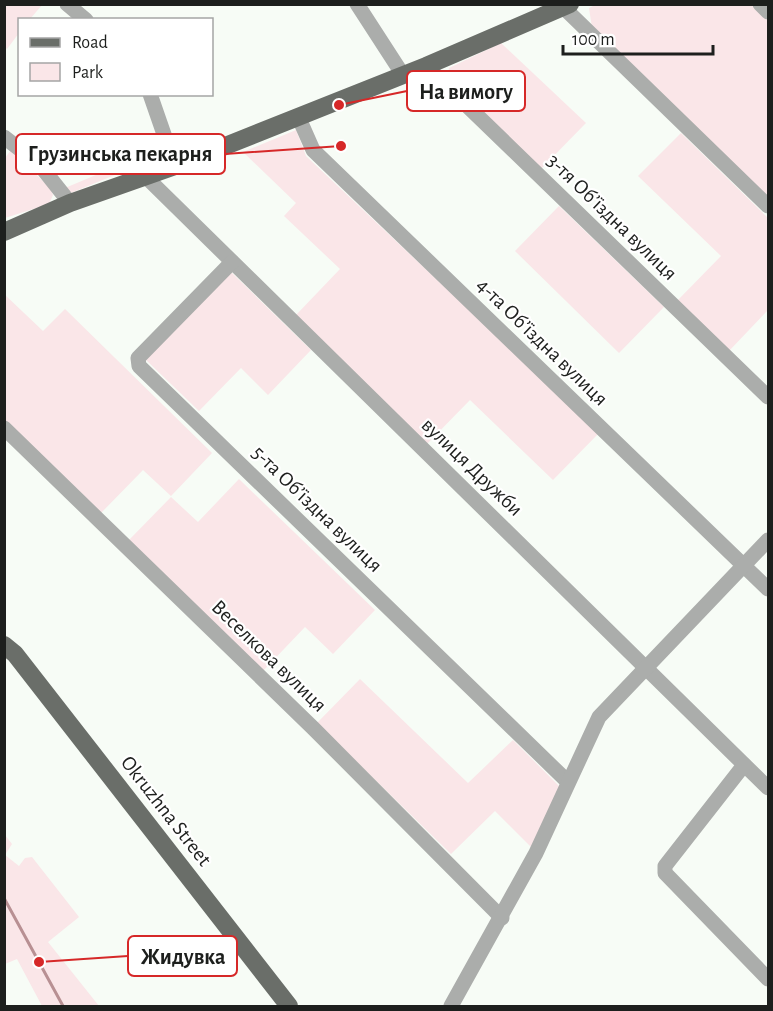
<svg xmlns="http://www.w3.org/2000/svg" width="773" height="1011" font-family="'Alegreya Sans',sans-serif">
	<rect width="100%" height="100%" fill="#f7fcf6"/>
	<g fill="#fae6e8">
		<path d="M 597,4 L 754,5 L 768,18 L 768,197 L 592,28 L 589,8 Z"/>
		<path d="M 4,5 L 42,5 L 30,19 L 20,20 L 19,33 L 7,49 L 5,47 Z"/>
		<path d="M 501,43 L 586,123 L 541,169 L 447,79 L 449,68 Z"/>
		<path d="M 296,130 L 306,156 L 599,433 L 553,480 L 470,400 L 427,444 L 296,315 L 340,269 L 284,216 L 296,203 L 243,152 Z"/>
		<path d="M 681,133 L 768,218 L 768,310 L 729,351 L 676,302 L 721,256 L 638,176 Z"/>
		<path d="M 160,148 L 163,155 L 71,193 L 65,188 Z"/>
		<path d="M 11,150 L 50,188 L 53,195 L 49,204 L 5,218 L 5,158 Z"/>
		<path d="M 559,206 L 664,307 L 619,353 L 515,251 Z"/>
		<path d="M 230,271 L 311,350 L 268,395 L 241,368 L 199,411 L 145,359 Z"/>
		<path d="M 4,294 L 43,331 L 65,309 L 212,453 L 171,496 L 143,470 L 101,513 L 5,420 Z"/>
		<path d="M 239,479 L 375,610 L 333,654 L 305,627 L 263,671 L 129,540 L 171,497 L 198,522 Z"/>
		<path d="M 360,679 L 468,783 L 513,740 L 560,787 L 531,847 L 495,811 L 451,854 L 317,723 Z"/>
		<path d="M 5,835 L 12,844 L 5,855 L 19,866 L 25,858 L 32,857 L 79,917 L 48,942 L 99,1006 L 42,1006 L 17,959 L 5,964 Z"/>
	</g>
	<g fill="none" stroke-linecap="round" stroke-linejoin="round">
		<path stroke="#b89093" stroke-width="3" d="M 4,898 L 63,1006"/>
		<g stroke="#abadab" stroke-width="15">
			<path d="M 67,4 L 86,20"/>
			<path d="M 357,4 L 403,75"/>
			<path d="M 560,4 L 768,206"/>
			<path d="M 760,4 L 768,12"/>
			<path d="M 426,66 L 768,397"/>
			<path d="M 150,94 L 175,166"/>
			<path d="M 298,116 L 313,150 L 768,589"/>
			<path d="M 4,137 L 39,164 L 70,203"/>
			<path d="M 146,177 L 768,788"/>
			<path d="M 232,262 L 138,358 L 139,366 L 568,782"/>
			<path d="M 4,428 L 313,728 L 502,918"/>
			<path d="M 744,765 L 665,866 L 665,873 L 768,979"/>
			<path d="M 451,1006 L 536,853 L 599,717 L 768,540"/>
		</g>
		<g stroke="#6a6e69" stroke-width="18">
			<path d="M 4,232 L 70,203 L 175,166 L 426,66 L 570,4"/>
			<path d="M 4,645 L 15,654 L 289,1006"/>
		</g>
	</g>
	<g text-anchor="middle" dominant-baseline="central" stroke-width="4.5" stroke-linejoin="round" paint-order="stroke">
		<g font-size="21" fill="#1d1f1d" stroke="#fff">
			<text transform="translate(612 217) rotate(44)">3-тя Обʼїздна вулиця</text>
			<text transform="translate(542 342) rotate(44)">4-та Обʼїздна вулиця</text>
			<text transform="translate(472 467) rotate(44)">вулиця Дружби</text>
			<text transform="translate(317 509) rotate(44)">5-та Обʼїздна вулиця</text>
			<text transform="translate(269 656) rotate(44)">Веселкова вулиця</text>
			<text transform="translate(166 811) rotate(52)">Okruzhna Street</text>
		</g>
	</g>
	<path fill="none" stroke="#d62828" stroke-width="2" d="M339 105L407 91M341 146L225 154M39 962L128 956"/>
	<g fill="#d62828" stroke="#fff" stroke-width="2">
		<circle cx="339" cy="105" r="6"/>
		<circle cx="341" cy="146" r="6"/>
		<circle cx="39" cy="962" r="6"/>
	</g>
	<g fill="#fff" stroke="#d62828" stroke-width="2">
		<rect x="407" y="71" width="118" height="40" rx="6"/>
		<rect x="16" y="134" width="209" height="40" rx="6"/>
		<rect x="128" y="936" width="109" height="40" rx="6"/>
	</g>
	<g font-size="22" text-anchor="middle" font-weight="bold" fill="#1d1f1d">
		<text x="466" y="99">На вимогу</text>
		<text x="120" y="161">Грузинська пекарня</text>
		<text x="183" y="964">Жидувка</text>
	</g>
	<rect width="773" height="1011" fill="none" stroke="#1d1f1d" stroke-width="12"/>
	<rect x="18" y="18" width="195" height="78" fill="#ffffff" stroke="#a5a5a5" stroke-width="1.5"/>
	<rect x="30" y="38" width="30" height="9" fill="#6a6e69" stroke="#a5a5a5" stroke-width="1.5"/>
	<text x="72" y="48" font-size="18" fill="#1d1f1d">Road</text>
	<rect x="30" y="63" width="30" height="18" fill="#fae6e8" stroke="#a5a5a5" stroke-width="1.5"/>
	<text x="72" y="78" font-size="18" fill="#1d1f1d">Park</text>
	<path d="M563 45v9h150v-9" fill="none" stroke="#1d1f1d" stroke-width="3"/>
	<text x="572" y="45" font-size="18" fill="#1d1f1d" stroke="#ffffff" stroke-width="4.5" paint-order="stroke">100 m</text>
</svg>
